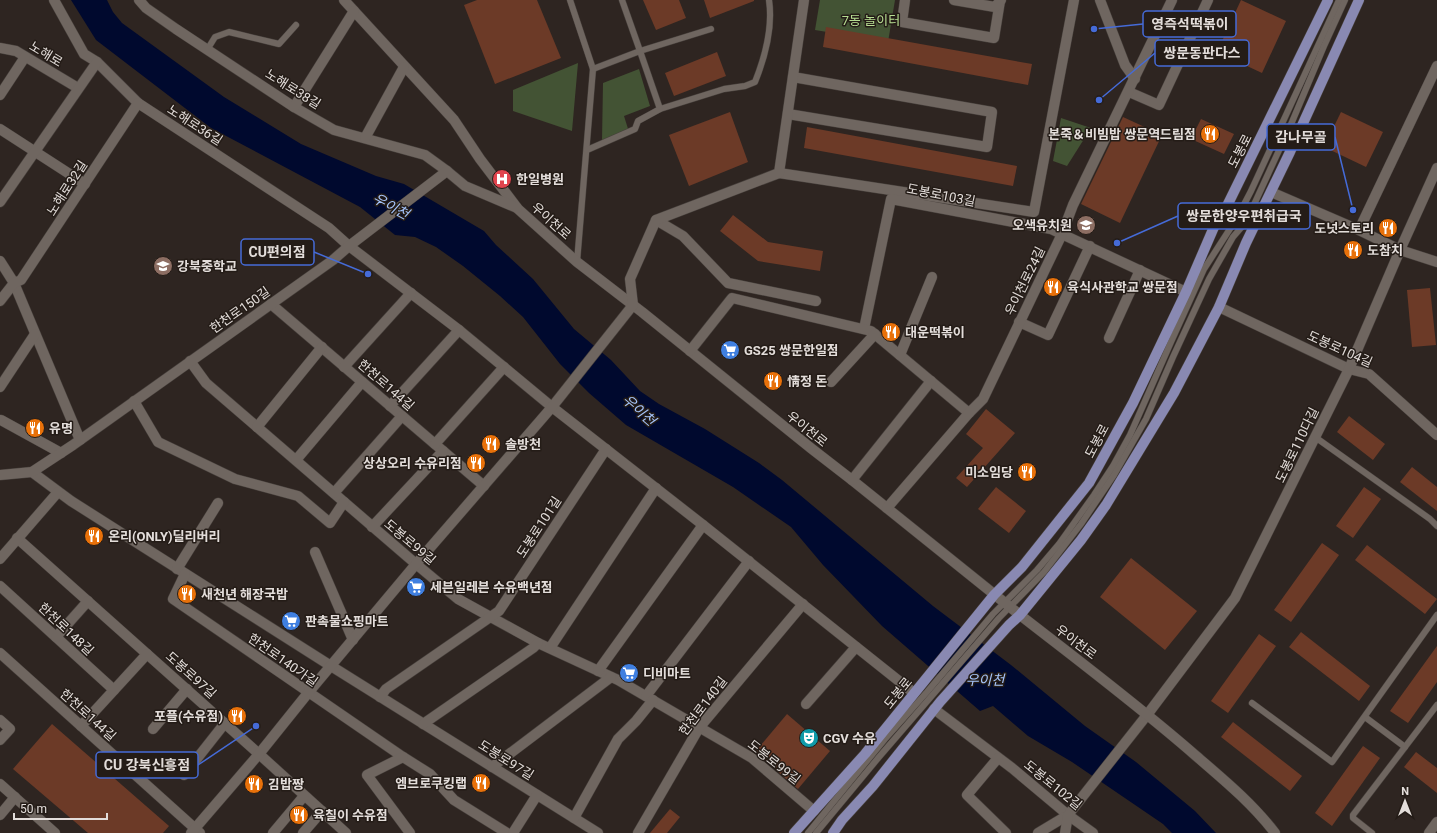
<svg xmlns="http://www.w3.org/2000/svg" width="1437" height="833" font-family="Roboto,'Noto Sans KR',sans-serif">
	<rect width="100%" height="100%" fill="#2e2521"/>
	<g fill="#435334">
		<path d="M 820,0 L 895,0 L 888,42 L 815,30 Z"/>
		<path d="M 578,63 L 572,131 L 513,111 L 513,90 Z"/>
		<path d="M 639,69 L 650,106 L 624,116 L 629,132 L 602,141 L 603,83 Z"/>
		<path d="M 1061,118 L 1091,128 L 1067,166 L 1053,161 Z"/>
	</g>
	<path fill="#00092e" d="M 71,0 L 107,0 L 113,12 L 122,23 L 224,97 L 301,144 L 376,176 L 404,184 L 484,231 L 496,245 L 533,279 L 574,329 L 611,360 L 640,391 L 659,404 L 705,429 L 759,463 L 782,480 L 933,606 L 1011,665 L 1085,726 L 1136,762 L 1195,811 L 1216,833 L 1172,833 L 1163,824 L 1072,762 L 1028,736 L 993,706 L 980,711 L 882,626 L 823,565 L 791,527 L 733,487 L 626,425 L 589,393 L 560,364 L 523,317 L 500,296 L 463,266 L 436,247 L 415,237 L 395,235 L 360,207 L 211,128 L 96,40 Z"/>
	<g fill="#6c3a27">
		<path d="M 477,0 L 537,0 L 561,58 L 495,84 L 464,5 Z"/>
		<path d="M 643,0 L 679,0 L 686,18 L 656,30 Z"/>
		<path d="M 704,0 L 754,0 L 754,1 L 710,18 Z"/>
		<path d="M 1241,0 L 1286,21 L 1262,73 L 1217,52 Z"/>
		<path d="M 826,27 L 1032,64 L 1028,85 L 823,47 Z"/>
		<path d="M 717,52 L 726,76 L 674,96 L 665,73 Z"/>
		<path d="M 730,112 L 748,162 L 689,186 L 669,135 Z"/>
		<path d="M 1341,112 L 1383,132 L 1366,167 L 1324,147 Z"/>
		<path d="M 1123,117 L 1162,135 L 1120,223 L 1081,204 Z"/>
		<path d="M 1201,119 L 1234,134 L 1224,154 L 1191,139 Z"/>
		<path d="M 807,127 L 1017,166 L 1013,186 L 804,148 Z"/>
		<path d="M 733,215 L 768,242 L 823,251 L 820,271 L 758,261 L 720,231 Z"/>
		<path d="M 1430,288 L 1436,345 L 1412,347 L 1407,290 Z"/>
		<path d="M 986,409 L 1015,433 L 967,487 L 956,478 L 983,448 L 966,434 Z"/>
		<path d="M 1349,416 L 1385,444 L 1373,460 L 1337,432 Z"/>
		<path d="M 1412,467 L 1437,487 L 1437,511 L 1400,482 Z"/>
		<path d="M 996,487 L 1026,511 L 1009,533 L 978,509 Z"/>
		<path d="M 1364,487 L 1381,499 L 1353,538 L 1336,526 Z"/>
		<path d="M 1322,543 L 1339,555 L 1291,622 L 1274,610 Z"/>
		<path d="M 1367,545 L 1437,599 L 1425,614 L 1355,560 Z"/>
		<path d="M 1131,558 L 1197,611 L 1165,650 L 1100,597 Z"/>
		<path d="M 1301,632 L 1370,686 L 1359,701 L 1289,647 Z"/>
		<path d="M 1259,634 L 1276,646 L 1228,713 L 1211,701 Z"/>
		<path d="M 1437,646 L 1437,682 L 1408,723 L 1390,711 Z"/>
		<path d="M 787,714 L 830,751 L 798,789 L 755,752 Z"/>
		<path d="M 1233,722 L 1302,776 L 1290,791 L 1221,737 Z"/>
		<path d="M 52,724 L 169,826 L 163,833 L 88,833 L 13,769 Z"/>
		<path d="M 1363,746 L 1380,758 L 1332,826 L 1315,813 Z"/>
		<path d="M 1416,752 L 1437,768 L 1437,793 L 1404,767 Z"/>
		<path d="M 670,809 L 680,817 L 667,833 L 650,833 Z"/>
	</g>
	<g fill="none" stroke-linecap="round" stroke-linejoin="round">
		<g stroke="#47403c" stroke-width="7">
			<g id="service">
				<path d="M 570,0 L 593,69 L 577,262"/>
				<path d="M 207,50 L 215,37 L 229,32 L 279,44 L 296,25"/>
				<path d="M 593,69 L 640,51 L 622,0"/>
				<path d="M 660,109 L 724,89 L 745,86 L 755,82 C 765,57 773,27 769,0"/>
				<path d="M 587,150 L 635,129 L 638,121 L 660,109 L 640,51 L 711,29"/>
				<path d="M 1315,437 L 1430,519 L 1437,526"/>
				<path d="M 1252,703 L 1332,762 L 1437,615"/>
				<path d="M 1365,717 L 1405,747 L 1353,815 L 1353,818 L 1372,833"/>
				<path d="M 1405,747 L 1437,705"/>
				<path d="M 808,833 L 885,739 L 927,692 L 993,614 L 1037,570 L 1059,544 L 1094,495 L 1113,466 L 1130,435 L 1171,342 L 1204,269 L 1237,218 L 1251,191 L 1339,0"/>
				<path d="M 816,833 L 879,757 L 999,618 L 1044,572 L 1081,524 L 1114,475 L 1146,419 L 1173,357 L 1209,279 L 1233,237 L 1246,222 L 1292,122 L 1324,46 L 1345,0"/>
			</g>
		</g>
		<g stroke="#47403c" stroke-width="11">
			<g id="minor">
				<path d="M 54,0 L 84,54 L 97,62 L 138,103 L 329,228 L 349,246 L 459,330 L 552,407 L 703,525 L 914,693"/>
				<path d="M 139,0 L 146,8 L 176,29 L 294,107 L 334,130 L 425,155 L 447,171"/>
				<path d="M 344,0 L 454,120 L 480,159 L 518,209 L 577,262 L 642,312 L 812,449 L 852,480 L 1020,615"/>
				<path d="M 905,0 L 902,22 L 994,38 L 1000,1"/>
				<path d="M 954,0 L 995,7 L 1001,0"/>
				<path d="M 1100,0 L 1125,65 L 1135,79"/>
				<path d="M 0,48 L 16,51 L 78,88"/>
				<path d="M 1129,92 L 1159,105 L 1208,0"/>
				<path d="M 0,95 L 25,57"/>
				<path d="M 294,107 L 354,11"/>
				<path d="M 788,114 L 987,147 L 992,112 L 793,77"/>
				<path d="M 0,129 L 85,184"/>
				<path d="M 365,138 L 404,67"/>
				<path d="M 779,173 L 1034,212 L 1074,0"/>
				<path d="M 1271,192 L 1359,230 L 1400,250 L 1437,262"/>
				<path d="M 0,202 L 97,62"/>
				<path d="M 656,220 L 683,236 L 728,283 L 816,301"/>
				<path d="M 1359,230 L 1437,66"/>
				<path d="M 0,261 L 14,283 L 80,440"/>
				<path d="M 0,301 L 14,283 L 21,280 L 138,103"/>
				<path d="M 271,304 L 484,486"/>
				<path d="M 1219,307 L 1349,369 L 1369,374 L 1437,435"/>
				<path d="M 1019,322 L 1048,335 L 1090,246"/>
				<path d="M 864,329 L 891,199 L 1051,229 L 1186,292"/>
				<path d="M 1109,338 L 1140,270"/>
				<path d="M 690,351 L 732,298 L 871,331 L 969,413"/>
				<path d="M 900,355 L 932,277"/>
				<path d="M 190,361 L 206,383 L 416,564 L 458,599 L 538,643 L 618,680 L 752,758 L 814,811"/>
				<path d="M 344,367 L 411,293"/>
				<path d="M 831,382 L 875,334"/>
				<path d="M 0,387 L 35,334"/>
				<path d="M 134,401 L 158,442 L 235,479 L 298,496 L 330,523 L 344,502"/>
				<path d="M 390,406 L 459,330"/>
				<path d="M 1,420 L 61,453"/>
				<path d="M 257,427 L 322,347"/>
				<path d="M 435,444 L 504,367"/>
				<path d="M 296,460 L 362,382"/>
				<path d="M 32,472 L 71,501 L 331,666 L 598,833"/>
				<path d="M 0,475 L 32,472 L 73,445 L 333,260 L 349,246 L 447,171 L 465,186 L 517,208"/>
				<path d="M 852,480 L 931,381"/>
				<path d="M 334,493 L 402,416"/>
				<path d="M 887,508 L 969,413 L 983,399 L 1062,234 L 1073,205 L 1172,0"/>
				<path d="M 372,527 L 443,451"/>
				<path d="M 17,538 L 259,754 L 346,833"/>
				<path d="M 315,552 L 353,640"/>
				<path d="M 0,559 L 58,492"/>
				<path d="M 177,569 L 218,503"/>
				<path d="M 185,574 L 173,599 L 403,757 L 430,774 L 454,800 L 507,833"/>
				<path d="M 0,586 L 114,690"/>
				<path d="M 56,637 L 88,601"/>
				<path d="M 550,648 L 656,488"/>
				<path d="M 0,653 L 200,833"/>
				<path d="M 598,671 L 703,525"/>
				<path d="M 646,696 L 749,561"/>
				<path d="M 380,697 L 386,689 L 499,611 L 606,449"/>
				<path d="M 806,704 L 856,647"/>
				<path d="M 934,709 L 1012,768 L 1068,815 L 1093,833"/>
				<path d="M 0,720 L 10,729 L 0,740"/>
				<path d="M 423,724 L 533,648 L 538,643"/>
				<path d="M 81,726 L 147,654"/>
				<path d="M 153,729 L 187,689"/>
				<path d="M 403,757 L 367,775 L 410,833"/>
				<path d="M 998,758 L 967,795 L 1006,833"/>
				<path d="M 492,767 L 611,677"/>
				<path d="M 184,775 L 225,723"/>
				<path d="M 0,784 L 55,833"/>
				<path d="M 0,815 L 15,797"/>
				<path d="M 574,818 L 618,739 L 636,721 L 653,700"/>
				<path d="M 191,833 L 259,754 L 308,693 L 416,564 L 552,407 L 633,305 L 630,279 L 656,220 L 779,173 L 804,0"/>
				<path d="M 273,833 L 304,796"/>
				<path d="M 303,833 L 322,811"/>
				<path d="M 513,833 L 537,795"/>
				<path d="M 638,833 L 699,728 L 803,604"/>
				<path d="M 1038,833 L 1068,815 L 1147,715 L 1235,598 L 1349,369 L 1400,250 L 1437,168"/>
				<path d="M 1065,833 L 1068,815"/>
				<path d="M 1429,833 L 1437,822"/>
			</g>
		</g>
		<g stroke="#47403c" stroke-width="11">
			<path id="tertiary" d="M 1020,615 C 1079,661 1139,706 1195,755 C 1224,780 1252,803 1275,833"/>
		</g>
		<g stroke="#47403c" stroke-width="11">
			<g id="primary">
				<path d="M 794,833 L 865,754 L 994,595 L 1022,567 L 1089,483 L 1133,403 L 1186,292 L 1214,227 L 1225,210 L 1328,0"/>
				<path d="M 833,833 L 842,820 L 873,786 L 940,702 L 1009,625 L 1020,615 L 1081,540 L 1106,505 L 1174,393 L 1219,307 L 1246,243 L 1290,152 L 1359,0"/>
			</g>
		</g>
		<use href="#service" stroke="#6f6660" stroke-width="6"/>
		<use href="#minor" stroke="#6f6660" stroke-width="10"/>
		<use href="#tertiary" stroke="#6f6660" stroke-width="10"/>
		<use href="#primary" stroke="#8989b2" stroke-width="10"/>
	</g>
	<defs>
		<g id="restaurant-disc" transform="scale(1)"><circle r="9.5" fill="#e8710a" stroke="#241c17"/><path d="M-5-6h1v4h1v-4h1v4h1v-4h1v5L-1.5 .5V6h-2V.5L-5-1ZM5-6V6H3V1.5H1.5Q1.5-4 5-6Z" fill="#fff"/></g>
		<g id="hospital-disc" transform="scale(1)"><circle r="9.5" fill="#e0444e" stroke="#241c17"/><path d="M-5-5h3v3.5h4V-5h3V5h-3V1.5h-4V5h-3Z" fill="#fff"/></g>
		<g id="school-disc" transform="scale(1)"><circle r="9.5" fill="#8d6e63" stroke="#241c17"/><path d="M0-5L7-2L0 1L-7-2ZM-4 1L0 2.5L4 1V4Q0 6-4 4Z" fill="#fff"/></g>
		<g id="supermarket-disc" transform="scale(1)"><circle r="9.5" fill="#3f7fe0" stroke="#241c17"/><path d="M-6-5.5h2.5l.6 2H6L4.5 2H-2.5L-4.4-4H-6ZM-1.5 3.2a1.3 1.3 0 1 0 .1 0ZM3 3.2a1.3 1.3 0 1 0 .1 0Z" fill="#fff"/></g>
		<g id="theatre-disc" transform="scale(1)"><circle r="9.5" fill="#0f9aa8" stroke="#241c17"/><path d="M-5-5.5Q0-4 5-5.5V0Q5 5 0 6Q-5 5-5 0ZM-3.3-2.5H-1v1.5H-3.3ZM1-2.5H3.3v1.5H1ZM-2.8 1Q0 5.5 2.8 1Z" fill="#fff"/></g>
	</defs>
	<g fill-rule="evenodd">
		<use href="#restaurant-disc" x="1210" y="134"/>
		<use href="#hospital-disc" x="502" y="179"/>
		<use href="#school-disc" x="1086" y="225"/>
		<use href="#restaurant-disc" x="1388" y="228"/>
		<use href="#restaurant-disc" x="1353" y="250"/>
		<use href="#school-disc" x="163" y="266"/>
		<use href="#restaurant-disc" x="1053" y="287"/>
		<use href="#restaurant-disc" x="891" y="332"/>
		<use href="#supermarket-disc" x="730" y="350"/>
		<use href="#restaurant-disc" x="773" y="381"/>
		<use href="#restaurant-disc" x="35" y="428"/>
		<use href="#restaurant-disc" x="491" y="444"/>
		<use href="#restaurant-disc" x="476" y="463"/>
		<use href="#restaurant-disc" x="1027" y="472"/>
		<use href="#restaurant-disc" x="94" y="536"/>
		<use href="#supermarket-disc" x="416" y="587"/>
		<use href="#restaurant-disc" x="187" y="594"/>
		<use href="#supermarket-disc" x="291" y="621"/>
		<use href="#supermarket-disc" x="629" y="673"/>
		<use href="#restaurant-disc" x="237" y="716"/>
		<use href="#theatre-disc" x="809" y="738"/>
		<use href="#restaurant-disc" x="481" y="783"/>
		<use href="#restaurant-disc" x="254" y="784"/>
		<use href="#restaurant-disc" x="299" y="815"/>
	</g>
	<g text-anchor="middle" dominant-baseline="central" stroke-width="3" stroke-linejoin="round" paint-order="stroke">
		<g font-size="13" fill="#b7de92" stroke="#241c17">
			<text x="871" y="20">7동 놀이터</text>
		</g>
		<g font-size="13" fill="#e3ddda" stroke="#241c17">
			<text transform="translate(46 54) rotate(31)">노해로</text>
			<text transform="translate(293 89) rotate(32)">노해로38길</text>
			<text transform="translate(195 125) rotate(33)">노해로36길</text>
			<text transform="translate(1240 151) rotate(-63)">도봉로</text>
			<text transform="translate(67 188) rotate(-57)">노해로32길</text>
			<text transform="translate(941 195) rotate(11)">도봉로103길</text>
			<text transform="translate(551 221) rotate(42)">우이천로</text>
			<text transform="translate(1025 281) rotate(-64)">우이천로24길</text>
			<text transform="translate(240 310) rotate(-35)">한천로150길</text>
			<text transform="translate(1340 349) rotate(24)">도봉로104길</text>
			<text transform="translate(386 385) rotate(41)">한천로144길</text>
			<text transform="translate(807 429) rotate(39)">우이천로</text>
			<text transform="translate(1097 441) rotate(-62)">도봉로</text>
			<text transform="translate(1297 445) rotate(-64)">도봉로110다길</text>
			<text transform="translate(539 527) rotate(-57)">도봉로101길</text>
			<text transform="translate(410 542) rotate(40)">도봉로99길</text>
			<text transform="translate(66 629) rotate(43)">한천로148길</text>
			<text transform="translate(1076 642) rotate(37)">우이천로</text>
			<text transform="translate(283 660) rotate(35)">한천로140가길</text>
			<text transform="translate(191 675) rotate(42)">도봉로97길</text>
			<text transform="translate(898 693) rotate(-51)">도봉로</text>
			<text transform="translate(703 706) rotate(-53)">한천로140길</text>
			<text transform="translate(88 715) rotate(42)">한천로144길</text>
			<text transform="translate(506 760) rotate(32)">도봉로97길</text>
			<text transform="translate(774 762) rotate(38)">도봉로99길</text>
			<text transform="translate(1053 785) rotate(39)">도봉로102길</text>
		</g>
		<g font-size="13" font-weight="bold" fill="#e3ddda" stroke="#241c17" text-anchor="start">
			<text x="1196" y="134" text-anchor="end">본죽＆비빔밥 쌍문역드림점</text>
			<text x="516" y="179">한일병원</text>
			<text x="1072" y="225" text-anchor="end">오색유치원</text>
			<text x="1374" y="228" text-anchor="end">도넛스토리</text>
			<text x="1367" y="250">도참치</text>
			<text x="177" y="266">강북중학교</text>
			<text x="1067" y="287">육식사관학교 쌍문점</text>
			<text x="905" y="332">대운떡볶이</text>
			<text x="744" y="350">GS25 쌍문한일점</text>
			<text x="787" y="381">情정 돈</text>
			<text x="49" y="428">유명</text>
			<text x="505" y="444">솔방천</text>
			<text x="462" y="463" text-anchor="end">상상오리 수유리점</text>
			<text x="1013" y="472" text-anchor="end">미소임당</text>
			<text x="108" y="536">온리(ONLY)딜리버리</text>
			<text x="430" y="587">세븐일레븐 수유백년점</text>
			<text x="201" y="594">새천년 해장국밥</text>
			<text x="305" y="621">판촉물쇼핑마트</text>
			<text x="643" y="673">디비마트</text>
			<text x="223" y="716" text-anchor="end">포플(수유점)</text>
			<text x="823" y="738">CGV 수유</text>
			<text x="467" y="783" text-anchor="end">엠브로쿠킹랩</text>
			<text x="268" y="784">김밥짱</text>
			<text x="313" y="815">육칠이 수유점</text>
		</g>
		<g font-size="14" font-style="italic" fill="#a5c4fc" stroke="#241c17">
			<text transform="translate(391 206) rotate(28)">우이천</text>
			<text transform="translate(639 410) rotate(41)">우이천</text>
			<text x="985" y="680">우이천</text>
		</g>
	</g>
	<path fill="none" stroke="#456bd8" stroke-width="1.5" d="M1094 29L1143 24M1099 100L1155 53M1353 210L1335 137M1117 243L1178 216M368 274L314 252M256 726L198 765"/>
	<g fill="#456bd8" stroke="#241c17" stroke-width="1.5">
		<circle cx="1094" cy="29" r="4"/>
		<circle cx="1099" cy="100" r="4"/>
		<circle cx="1353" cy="210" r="4"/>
		<circle cx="1117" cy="243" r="4"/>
		<circle cx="368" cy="274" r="4"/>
		<circle cx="256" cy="726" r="4"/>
	</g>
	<g fill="#241c17" stroke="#456bd8" stroke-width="1.5">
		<rect x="1143" y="11" width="93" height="26" rx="4"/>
		<rect x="1155" y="40" width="94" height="26" rx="4"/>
		<rect x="1267" y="124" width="68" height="26" rx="4"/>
		<rect x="1178" y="203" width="132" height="26" rx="4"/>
		<rect x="241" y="239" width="73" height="26" rx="4"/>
		<rect x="96" y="752" width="102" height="26" rx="4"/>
	</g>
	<g font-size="14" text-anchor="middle" font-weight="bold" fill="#e3ddda">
		<text x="1190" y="29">영즉석떡볶이</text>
		<text x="1202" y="58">쌍문동판다스</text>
		<text x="1301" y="142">감나무골</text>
		<text x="1244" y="221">쌍문한양우편취급국</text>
		<text x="277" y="257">CU편의점</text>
		<text x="147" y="770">CU 강북신흥점</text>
	</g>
	<g transform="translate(1405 801)" stroke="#241c17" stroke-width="3" paint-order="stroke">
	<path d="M0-3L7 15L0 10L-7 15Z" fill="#e3ddda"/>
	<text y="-6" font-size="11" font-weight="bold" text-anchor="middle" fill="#e3ddda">N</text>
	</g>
	<path d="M14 813v6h93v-6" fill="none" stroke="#e3ddda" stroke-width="2"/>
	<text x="20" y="813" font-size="12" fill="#e3ddda" stroke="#241c17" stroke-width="3" paint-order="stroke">50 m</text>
</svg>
